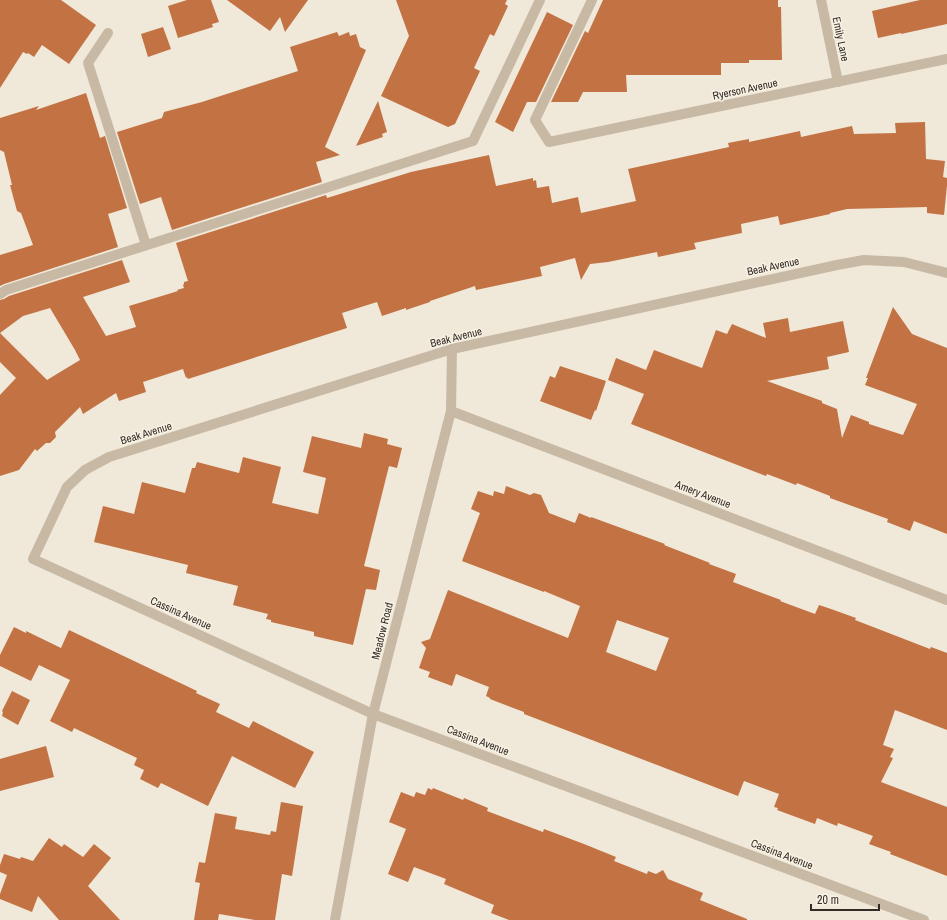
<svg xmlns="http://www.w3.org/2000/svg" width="947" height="920" font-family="'Archivo Narrow',sans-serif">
	<rect width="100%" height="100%" fill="#f0e8d8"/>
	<g fill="#c37243" fill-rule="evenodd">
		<path d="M 0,0 L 61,0 L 96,25 L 69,64 L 42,45 L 34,57 L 28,53 L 27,54 L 23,52 L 0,88 Z"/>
		<path d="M 187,0 L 211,0 L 219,22 L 212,24 L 213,27 L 178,38 L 168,6 Z"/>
		<path d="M 227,0 L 308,0 L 285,32 L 280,17 L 270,31 Z"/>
		<path d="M 396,0 L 507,0 L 505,4 L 508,6 L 494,36 L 490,34 L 474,68 L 480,71 L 455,124 L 448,127 L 381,96 L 409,36 Z"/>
		<path d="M 603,0 L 778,0 L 778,7 L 781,7 L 782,60 L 749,60 L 749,63 L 721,63 L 721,75 L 626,75 L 627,92 L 583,92 L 578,102 L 551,102 L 585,31 L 588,33 Z"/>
		<path d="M 920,0 L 947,0 L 947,24 L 901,34 L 901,33 L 878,38 L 872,11 Z"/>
		<path d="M 547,12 L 573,25 L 536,102 L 527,102 L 513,132 L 495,122 Z"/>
		<path d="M 163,27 L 171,49 L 148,57 L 141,34 Z"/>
		<path d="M 337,32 L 339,36 L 349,32 L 350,36 L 356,34 L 360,47 L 366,50 L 325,147 L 340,155 L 316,162 L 322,182 L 172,230 L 161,197 L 140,204 L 117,132 L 162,118 L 164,112 L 202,102 L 298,71 L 290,47 Z"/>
		<path d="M 86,93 L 100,138 L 105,136 L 127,208 L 108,214 L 118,247 L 4,284 L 0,286 L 0,255 L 33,245 L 21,213 L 17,211 L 10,185 L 12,185 L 4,152 L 0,150 L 0,118 L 39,106 L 36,110 Z"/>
		<path d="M 378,101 L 387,132 L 382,134 L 383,137 L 356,146 Z"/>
		<path d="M 925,122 L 926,159 L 945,161 L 943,177 L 947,178 L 947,185 L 944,215 L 927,213 L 927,207 L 847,209 L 830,213 L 830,214 L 780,225 L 778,216 L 741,224 L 742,233 L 694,243 L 696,249 L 658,257 L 657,252 L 608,262 L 590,264 L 581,280 L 575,258 L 540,267 L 542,276 L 476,290 L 475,286 L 430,301 L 430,302 L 406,310 L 406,308 L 382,316 L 377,302 L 342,313 L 347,328 L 188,379 L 187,377 L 186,378 L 183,369 L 143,382 L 146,392 L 119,401 L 116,393 L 83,414 L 80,407 L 55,432 L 56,437 L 50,443 L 46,443 L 37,451 L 35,449 L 19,470 L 0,476 L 0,395 L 16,378 L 0,362 L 0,333 L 47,380 L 80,360 L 75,350 L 50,308 L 23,316 L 0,333 L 0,300 L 4,299 L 9,296 L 122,260 L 130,282 L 83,297 L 106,336 L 136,327 L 129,306 L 178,291 L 177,290 L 184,288 L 183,285 L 184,284 L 184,282 L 188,281 L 176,243 L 326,195 L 327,198 L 411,172 L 489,155 L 496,186 L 533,178 L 533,181 L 536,180 L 537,188 L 549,186 L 552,203 L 578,197 L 581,213 L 636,201 L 628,169 L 729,147 L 728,143 L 749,139 L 749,142 L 800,131 L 801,137 L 852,126 L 854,134 L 896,133 L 895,123 Z"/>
		<path d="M 893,307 L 912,334 L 947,348 L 947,534 L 914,521 L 910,531 L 887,522 L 888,519 L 830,498 L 830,496 L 797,483 L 796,485 L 767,474 L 766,476 L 631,424 L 644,394 L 608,380 L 616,358 L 646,370 L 654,350 L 702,368 L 716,330 L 727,334 L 732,324 L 766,338 L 763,323 L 788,318 L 790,332 L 843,321 L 849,352 L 827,357 L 829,369 L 767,381 L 822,401 L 822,403 L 837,409 L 842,438 L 851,415 L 869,422 L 869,424 L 903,435 L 917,404 L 865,385 L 868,378 L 866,378 Z"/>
		<path d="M 560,366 L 606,381 L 596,411 L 595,410 L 591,420 L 540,401 L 550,376 L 555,378 Z"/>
		<path d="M 364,433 L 388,439 L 387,444 L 402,448 L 397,468 L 389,466 L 364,566 L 380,570 L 376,590 L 366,589 L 353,645 L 314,636 L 314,632 L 271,622 L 271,620 L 266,619 L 268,614 L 233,605 L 238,586 L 186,573 L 188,565 L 94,542 L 103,506 L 134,514 L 142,482 L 185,493 L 192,468 L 195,468 L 197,462 L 239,473 L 243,457 L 281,467 L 272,503 L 318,514 L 326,478 L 303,472 L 312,436 L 361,448 Z"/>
		<path d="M 506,486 L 530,495 L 534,493 L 541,495 L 549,513 L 575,523 L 579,513 L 591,518 L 591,517 L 665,544 L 664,545 L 710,563 L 709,564 L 736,574 L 733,582 L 781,600 L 780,601 L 815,614 L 819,605 L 831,609 L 856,618 L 855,620 L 930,649 L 931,647 L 947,653 L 947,730 L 895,710 L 883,745 L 894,749 L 890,757 L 893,758 L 881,782 L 947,807 L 947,876 L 890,854 L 891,852 L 869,844 L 873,836 L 838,823 L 837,826 L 817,818 L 815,824 L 777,810 L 778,808 L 774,807 L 779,794 L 744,781 L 738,796 L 524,714 L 524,712 L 490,699 L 490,698 L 486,696 L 489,687 L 456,674 L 452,686 L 428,677 L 430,672 L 419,668 L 426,648 L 421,642 L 430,639 L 448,590 L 568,638 L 580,606 L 544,591 L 544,592 L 462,561 L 480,513 L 471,509 L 478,491 L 493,496 L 494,491 L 504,494 ZM 617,620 L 669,638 L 656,671 L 606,652 Z"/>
		<path d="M 14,627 L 26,633 L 26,631 L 61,648 L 69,630 L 197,691 L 196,693 L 220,704 L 216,712 L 249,728 L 253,721 L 314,752 L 295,788 L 232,756 L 208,806 L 161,783 L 158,788 L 140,779 L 144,770 L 134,765 L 137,758 L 74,728 L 72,732 L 50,721 L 70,680 L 39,665 L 31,681 L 0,666 L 0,655 Z"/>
		<path d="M 12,691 L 30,700 L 18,725 L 2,716 L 3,712 L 2,711 Z"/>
		<path d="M 46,746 L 54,777 L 0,791 L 0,759 Z"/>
		<path d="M 428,788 L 432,790 L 433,788 L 463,800 L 464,798 L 488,808 L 487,811 L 543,832 L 544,829 L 584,844 L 616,857 L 614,861 L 647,874 L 648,871 L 656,874 L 663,870 L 668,879 L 703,893 L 700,900 L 747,919 L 747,920 L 509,920 L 491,913 L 494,905 L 444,884 L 446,879 L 414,867 L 408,882 L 388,874 L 406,829 L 389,822 L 401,792 L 414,797 L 416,792 L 425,795 Z"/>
		<path d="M 281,802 L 303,806 L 292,876 L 282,874 L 275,920 L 255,920 L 219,914 L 218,920 L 194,920 L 200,883 L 195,882 L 199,862 L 205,863 L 215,813 L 237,817 L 235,829 L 270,835 L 271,831 L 276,832 Z"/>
		<path d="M 49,838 L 62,847 L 64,844 L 83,857 L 94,844 L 111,858 L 88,886 L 120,920 L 59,920 L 38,896 L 32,912 L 0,899 L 0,894 L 7,875 L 0,872 L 0,865 L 4,854 L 20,859 L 21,857 L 33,861 Z"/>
	</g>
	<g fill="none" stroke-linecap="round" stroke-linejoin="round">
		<g stroke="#c8b9a5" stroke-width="10">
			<path d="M 592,0 L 535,120 L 549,142 L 947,59"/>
			<path d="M 821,0 L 838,82"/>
			<path d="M 108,33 L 88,63 L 146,245"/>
			<path d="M 0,294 L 6,290 L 473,141 L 540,0"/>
			<path d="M 451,411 L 947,600"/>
			<path d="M 335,920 L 373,714 L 451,411 L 452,349"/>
			<path d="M 924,920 L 373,714 L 33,559 L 67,487 L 85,470 L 109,457 L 452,349 L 837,265 L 864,260 L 904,262 L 947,273"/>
		</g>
	</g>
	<g text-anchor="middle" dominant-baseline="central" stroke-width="3" stroke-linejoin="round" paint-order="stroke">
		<g font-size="11" fill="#332c26" stroke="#f8f2e4">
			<text transform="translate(841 39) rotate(78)">Emily Lane</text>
			<text transform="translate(745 89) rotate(-12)">Ryerson Avenue</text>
			<text transform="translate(773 266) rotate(-12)">Beak Avenue</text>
			<text transform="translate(456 337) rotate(-14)">Beak Avenue</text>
			<text transform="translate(146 433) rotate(-17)">Beak Avenue</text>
			<text transform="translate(703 494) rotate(21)">Amery Avenue</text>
			<text transform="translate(181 613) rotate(24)">Cassina Avenue</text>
			<text transform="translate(382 631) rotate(-76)">Meadow Road</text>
			<text transform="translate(478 740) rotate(21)">Cassina Avenue</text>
			<text transform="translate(782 854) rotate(21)">Cassina Avenue</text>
		</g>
	</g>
	<path d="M811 904v6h68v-6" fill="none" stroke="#332c26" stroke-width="2"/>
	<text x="817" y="904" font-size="12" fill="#332c26" stroke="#f8f2e4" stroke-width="3" paint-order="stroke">20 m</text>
</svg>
